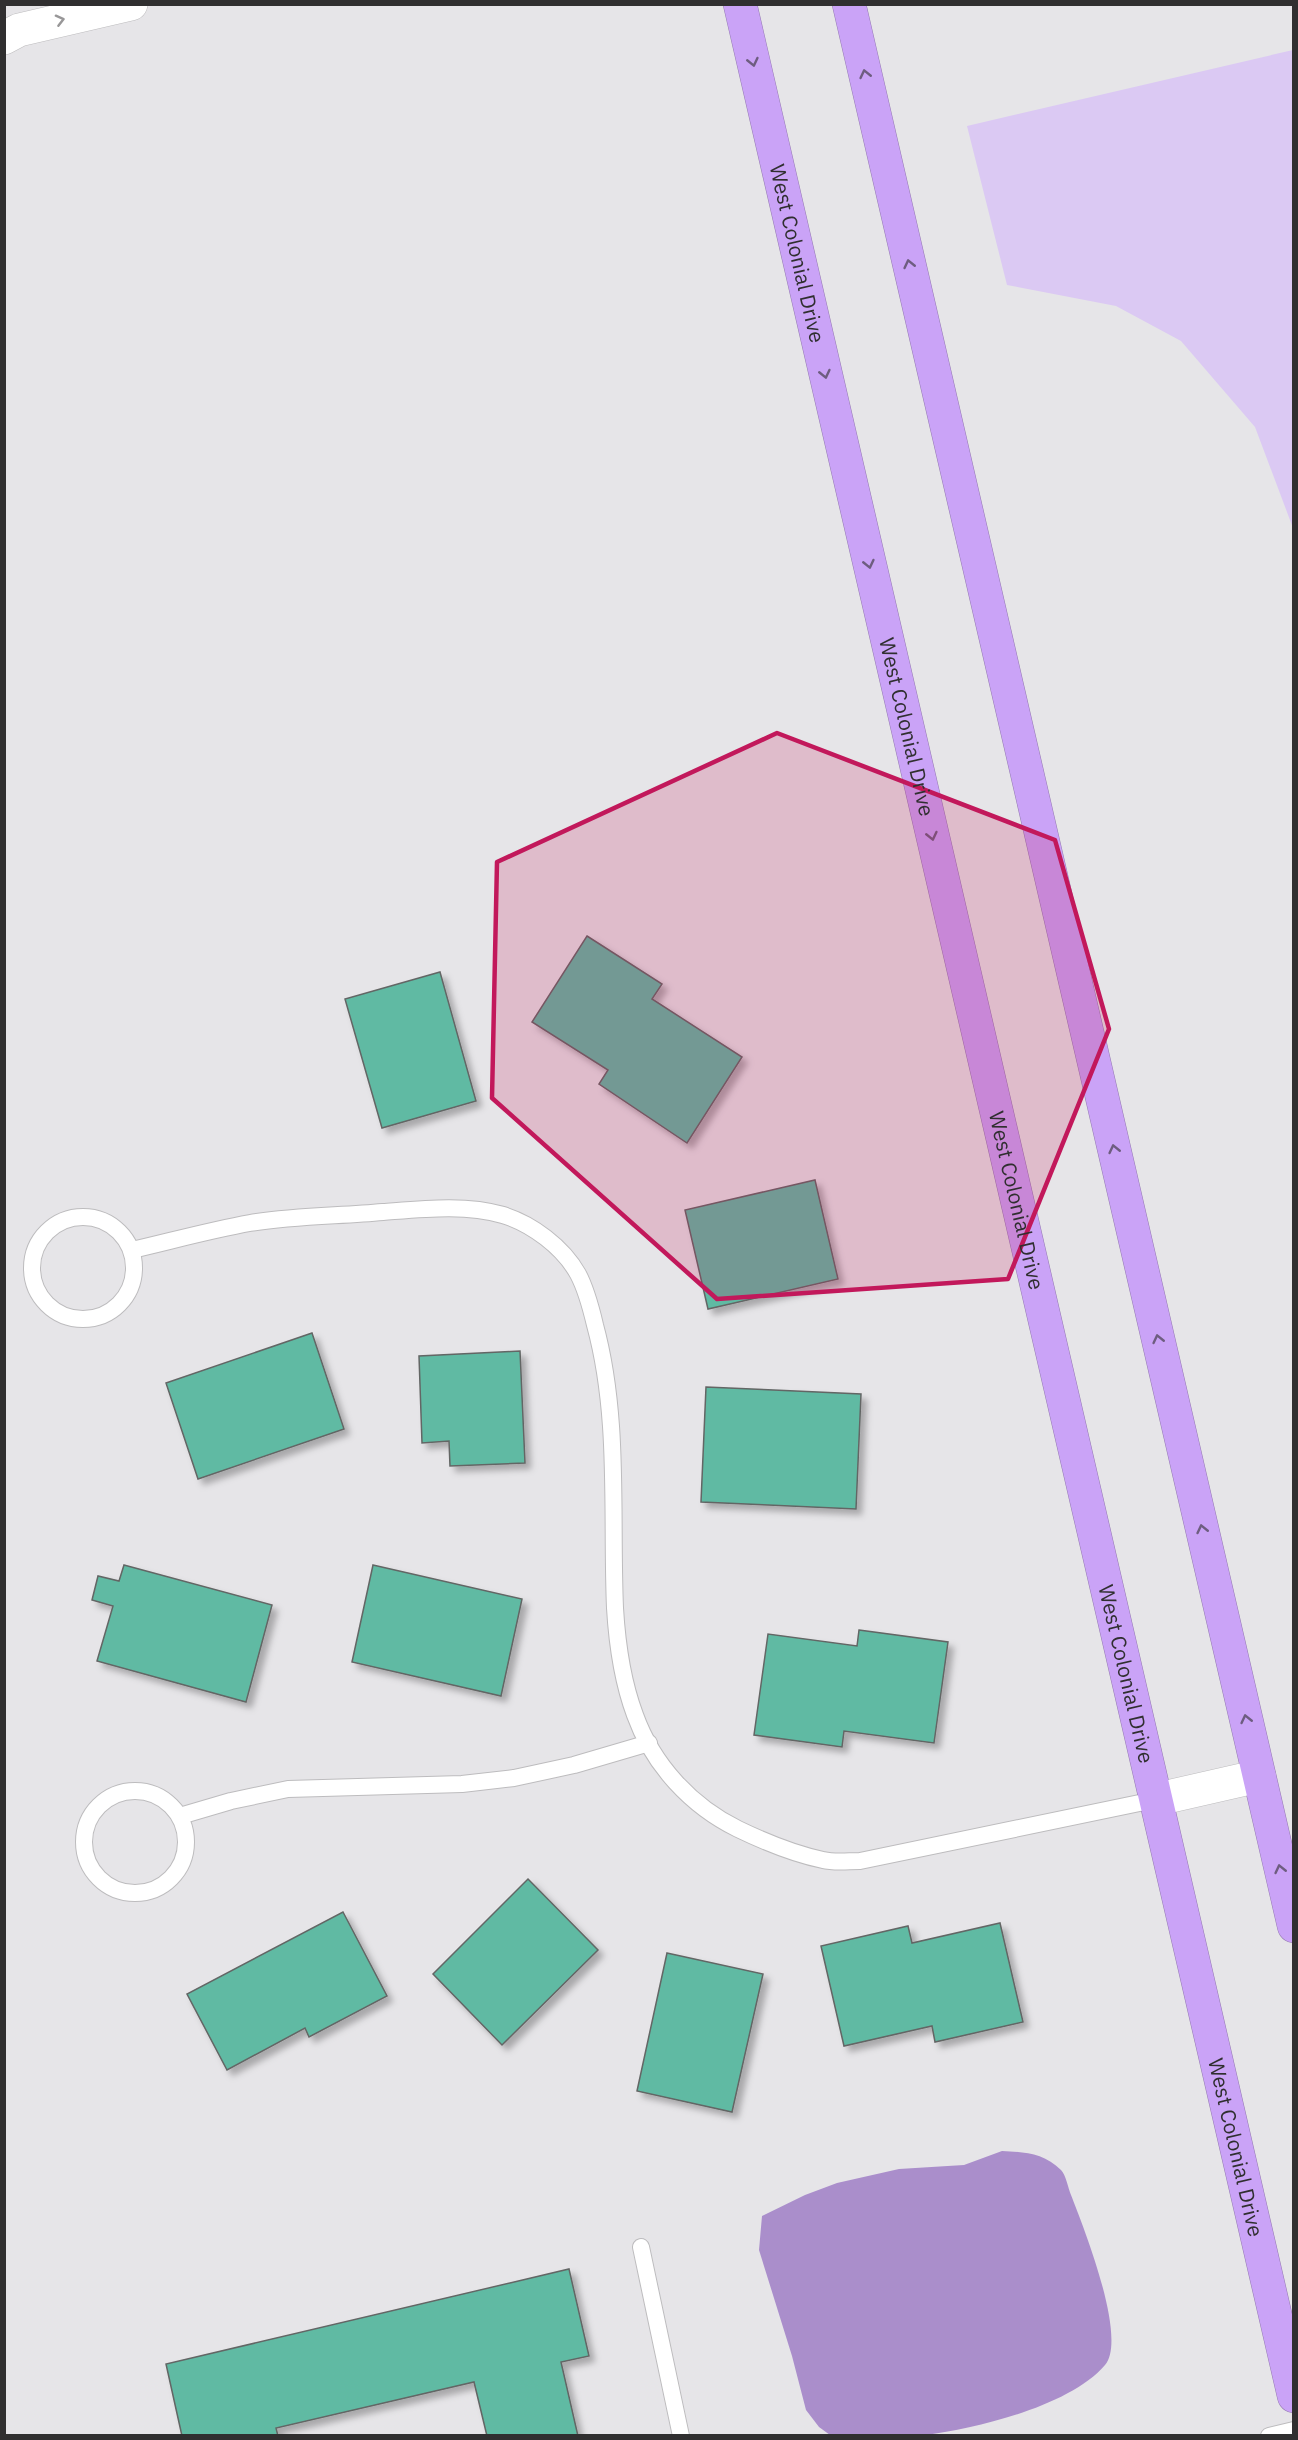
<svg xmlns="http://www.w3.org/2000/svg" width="1298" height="2440" font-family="'IBM Plex Sans',sans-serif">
	<defs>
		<filter id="shadow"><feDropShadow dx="5.5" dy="5.5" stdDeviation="3" flood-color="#0004"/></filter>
	</defs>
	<rect width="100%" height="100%" fill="#e6e5e8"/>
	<path fill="#dbc9f3" d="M 1293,50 L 1294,50 L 1293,528 L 1255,427 L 1181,341 L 1116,306 L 1007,285 L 967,126 Z"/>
	<path fill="#aa8ecb" d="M 1002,2151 C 1024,2152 1044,2153 1061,2170 C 1066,2175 1068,2188 1071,2195 C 1083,2226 1128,2338 1105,2365 C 1070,2406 978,2428 926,2435 C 895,2439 861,2436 830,2435 L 819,2427 L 806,2410 L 792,2356 L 759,2250 L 762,2216 L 805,2195 L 837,2183 L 899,2169 L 964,2165 Z"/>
	<g fill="#60baa3" stroke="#636665" stroke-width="1.5" filter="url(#shadow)">
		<path d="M 587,936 L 662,984 L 652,999 L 742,1057 L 687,1143 L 599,1084 L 608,1070 L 532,1022 Z"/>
		<path d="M 440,972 L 476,1101 L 382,1128 L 345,999 Z"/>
		<path d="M 815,1180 L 838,1279 L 708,1309 L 685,1210 Z"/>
		<path d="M 312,1333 L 344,1429 L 198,1479 L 166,1383 Z"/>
		<path d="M 520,1351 L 525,1463 L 450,1466 L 449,1441 L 422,1443 L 419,1356 Z"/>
		<path d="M 706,1387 L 861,1394 L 856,1509 L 701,1502 Z"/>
		<path d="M 124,1565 L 272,1605 L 246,1702 L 97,1661 L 113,1606 L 92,1600 L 98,1576 L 119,1581 Z"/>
		<path d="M 373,1565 L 522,1599 L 501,1696 L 352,1662 Z"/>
		<path d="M 859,1630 L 948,1642 L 934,1743 L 844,1731 L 842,1747 L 754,1735 L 768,1634 L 857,1646 Z"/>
		<path d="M 528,1879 L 598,1950 L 502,2045 L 433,1974 Z"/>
		<path d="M 343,1912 L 387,1996 L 309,2037 L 305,2028 L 227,2070 L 187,1994 Z"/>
		<path d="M 1000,1923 L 1023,2022 L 935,2042 L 932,2026 L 844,2046 L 821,1946 L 908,1926 L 912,1943 Z"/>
		<path d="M 667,1953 L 763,1974 L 732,2112 L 637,2091 Z"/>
		<path d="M 569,2269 L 589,2356 L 561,2362 L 578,2436 L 487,2436 L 474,2382 L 276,2428 L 278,2436 L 182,2436 L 166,2364 Z"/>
	</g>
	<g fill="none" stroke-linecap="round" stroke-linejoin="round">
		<g stroke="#bdbcbe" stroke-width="18">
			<g id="lane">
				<circle cx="83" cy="1268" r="51"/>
				<path d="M 132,1250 C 171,1241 211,1230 250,1223 C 293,1216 339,1216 383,1212 C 422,1209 466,1204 503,1215 C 532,1224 563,1247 578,1274 C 586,1289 591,1308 595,1325 C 620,1417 611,1514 615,1608 C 617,1642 623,1683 635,1715 C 653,1765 691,1806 738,1829 C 765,1842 794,1854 823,1860 C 835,1863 848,1861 860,1861 L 1154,1800"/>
				<circle cx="135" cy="1842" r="51"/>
				<path d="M 180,1816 L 231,1801 L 288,1789 L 462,1784 L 514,1778 L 574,1765 L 649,1743"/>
				<path d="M 641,2247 L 681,2436"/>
				<path d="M 1269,2436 L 1294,2430"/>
			</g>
		</g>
		<g stroke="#bdbcbe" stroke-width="34">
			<g id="street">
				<path d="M 4,38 L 19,30 L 131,4"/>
				<path d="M 1154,1800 L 1259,1776"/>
			</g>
		</g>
		<g stroke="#947ab1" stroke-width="34">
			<g id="highway">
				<path id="s1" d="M 740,4 L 1294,2396"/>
				<path d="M 849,4 L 1294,1926"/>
			</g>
		</g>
		<use href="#lane" stroke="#fff" stroke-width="16"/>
		<use href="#street" stroke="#fff" stroke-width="33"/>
		<use href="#highway" stroke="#caa3f7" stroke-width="33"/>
	</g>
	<defs><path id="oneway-chevron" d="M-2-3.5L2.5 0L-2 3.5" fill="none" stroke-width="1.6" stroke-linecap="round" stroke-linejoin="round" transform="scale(1.5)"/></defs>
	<use stroke="#989798" href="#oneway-chevron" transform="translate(60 20) rotate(-14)"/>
	<g stroke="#6e5d80">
		<use href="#oneway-chevron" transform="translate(753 62) rotate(77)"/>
		<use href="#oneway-chevron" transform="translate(865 74) rotate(-103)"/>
		<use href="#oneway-chevron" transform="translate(909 264) rotate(-103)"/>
		<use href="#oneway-chevron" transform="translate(825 374) rotate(77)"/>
		<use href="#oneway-chevron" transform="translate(869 564) rotate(77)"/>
		<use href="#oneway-chevron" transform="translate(932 836) rotate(77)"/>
		<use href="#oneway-chevron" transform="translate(1114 1149) rotate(-103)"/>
		<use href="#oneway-chevron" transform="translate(1158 1339) rotate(-103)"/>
		<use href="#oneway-chevron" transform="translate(1202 1529) rotate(-103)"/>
		<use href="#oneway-chevron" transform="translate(1246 1719) rotate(-103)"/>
		<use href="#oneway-chevron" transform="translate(1280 1869) rotate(-103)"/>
	</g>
	<path fill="#c2185b" fill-opacity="0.2" stroke="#c2185b" stroke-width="4.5" stroke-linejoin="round" d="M 777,733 L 1055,840 L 1109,1029 L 1008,1279 L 717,1299 L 492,1098 L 497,862 Z"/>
	<g text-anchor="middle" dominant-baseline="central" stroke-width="5" stroke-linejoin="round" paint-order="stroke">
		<g font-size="21" fill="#302f30" stroke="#f3f2f5">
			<text stroke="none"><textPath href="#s1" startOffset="256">West Colonial Drive</textPath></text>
			<text stroke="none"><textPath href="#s1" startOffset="742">West Colonial Drive</textPath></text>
			<text stroke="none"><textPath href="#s1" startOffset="1228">West Colonial Drive</textPath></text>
			<text stroke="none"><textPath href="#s1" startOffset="1714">West Colonial Drive</textPath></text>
			<text stroke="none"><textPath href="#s1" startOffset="2200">West Colonial Drive</textPath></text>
		</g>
	</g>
	<rect width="1298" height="2440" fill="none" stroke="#302f30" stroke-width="12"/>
</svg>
